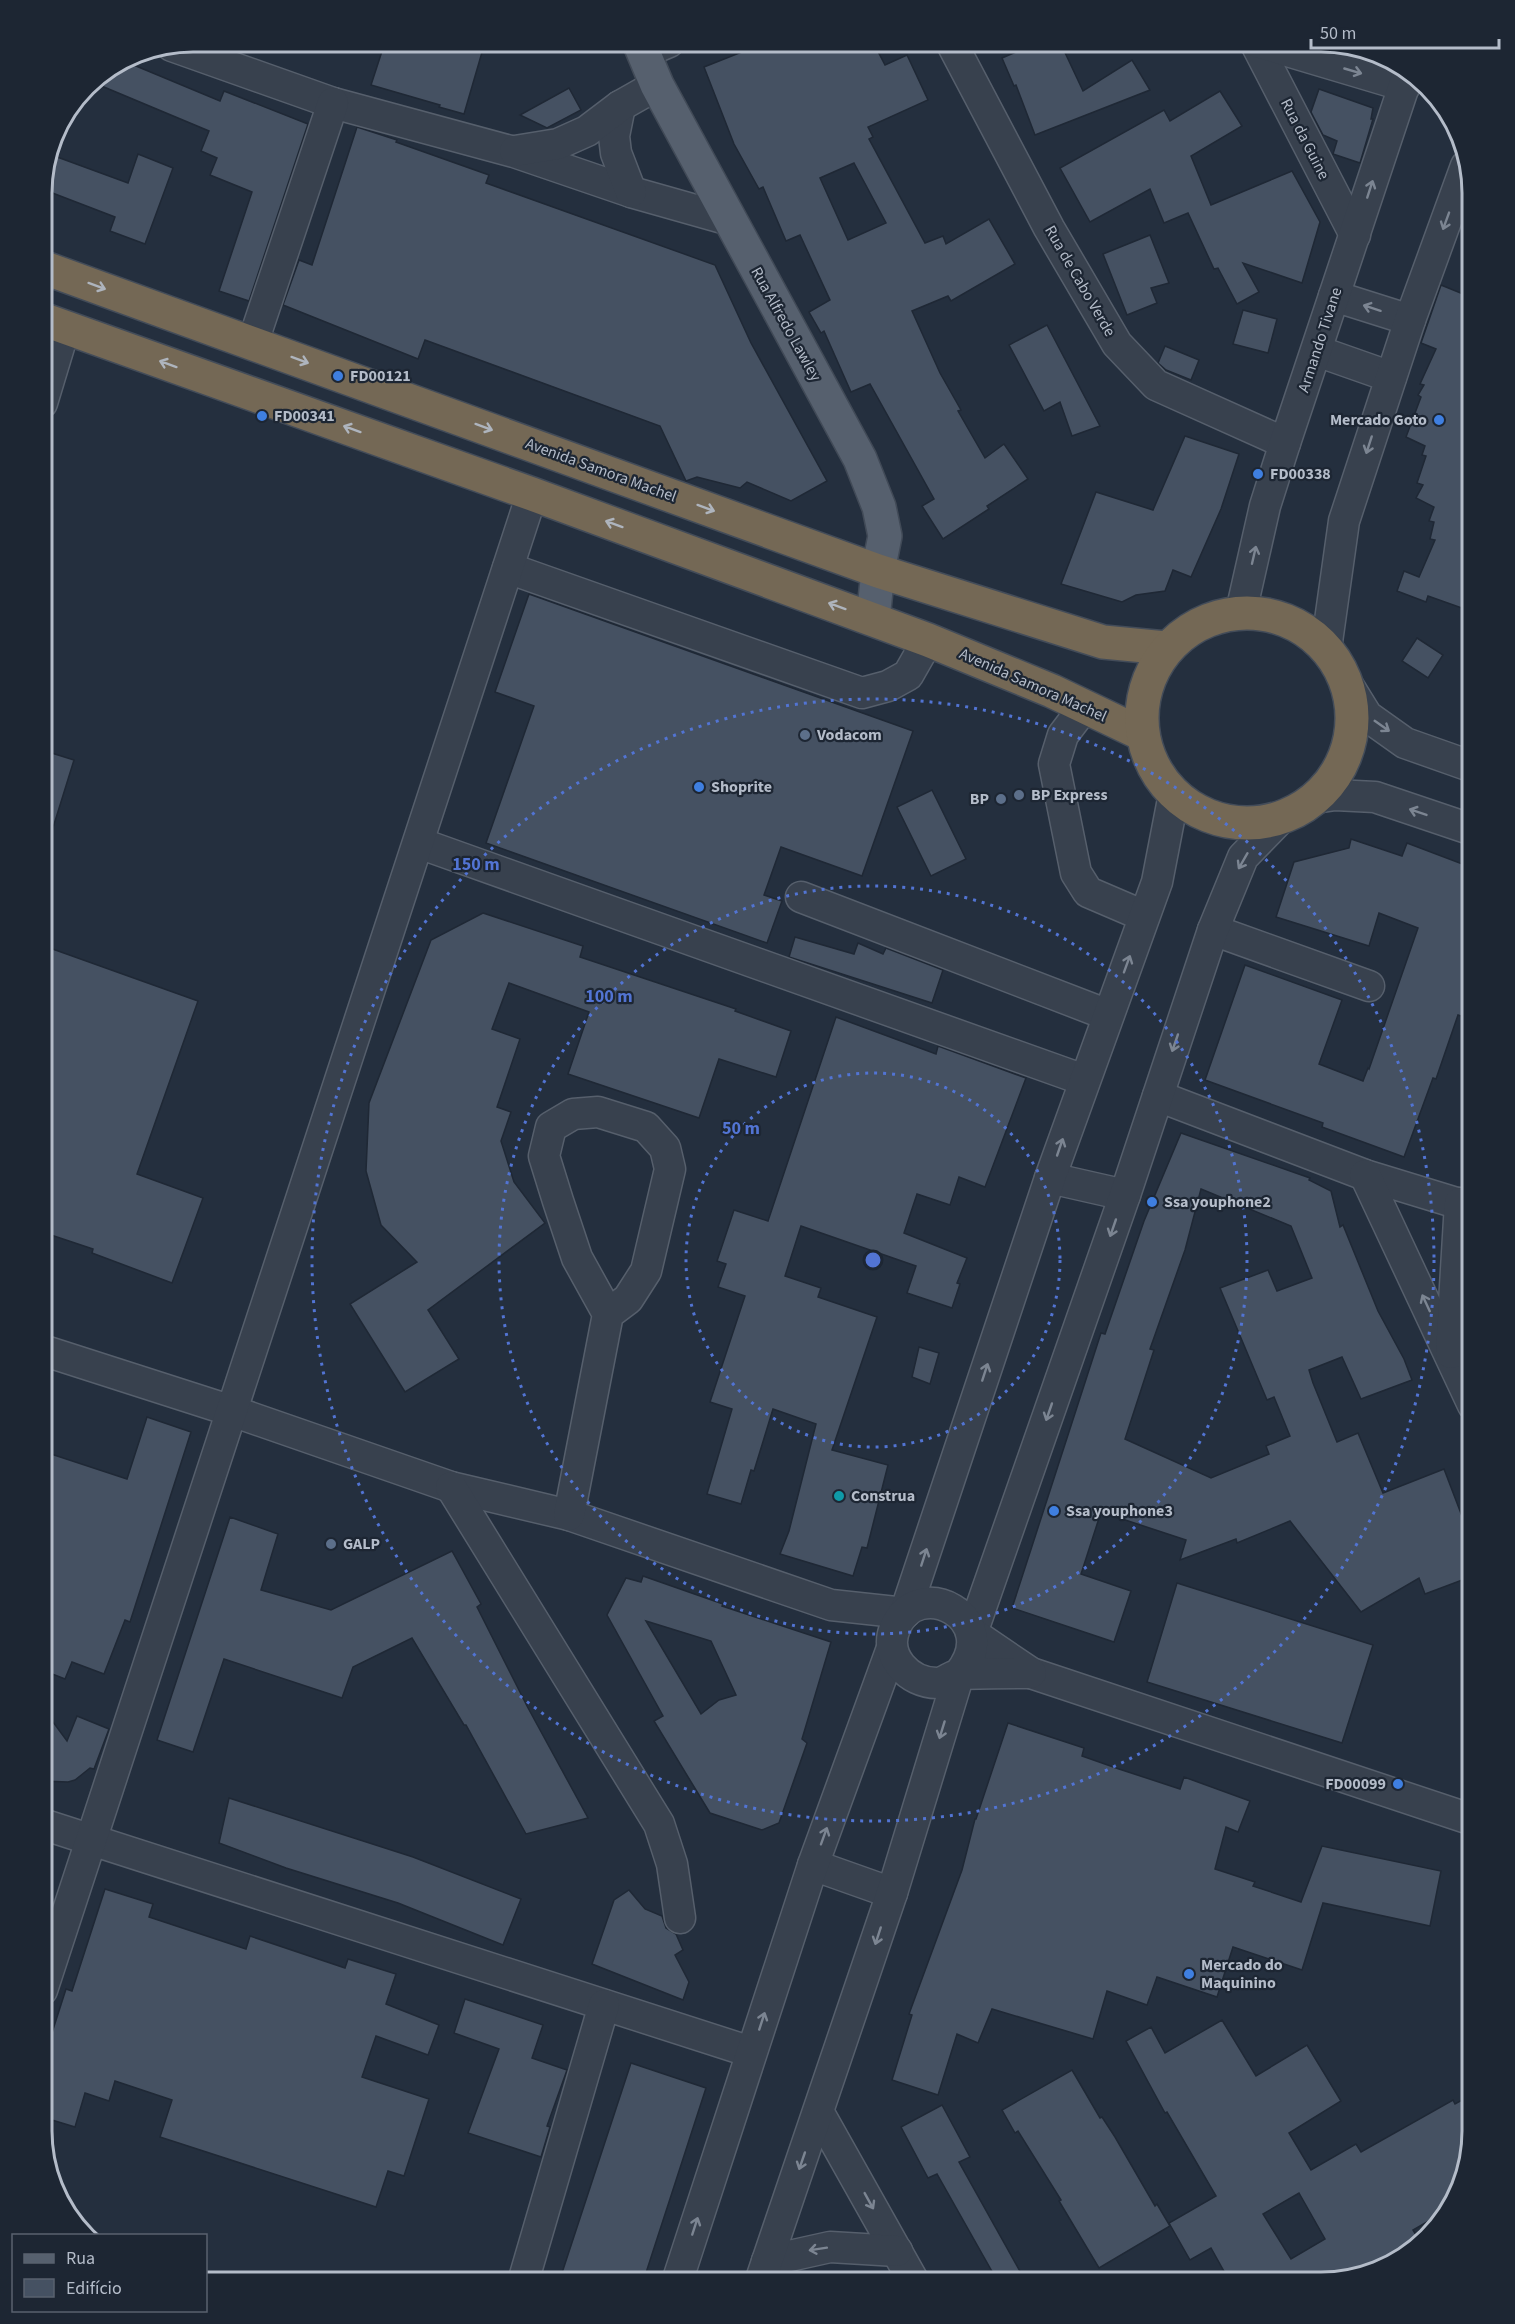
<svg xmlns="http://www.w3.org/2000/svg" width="1515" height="2324" font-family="'Source Sans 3',sans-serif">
	<rect width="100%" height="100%" fill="#242f3e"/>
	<g fill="#455162" stroke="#1f2835" stroke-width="1.5" fill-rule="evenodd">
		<path d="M 385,42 L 485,42 L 464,114 L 439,107 L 440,105 L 371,85 Z"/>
		<path d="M 767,42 L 873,42 L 885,65 L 907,55 L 928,100 L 868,127 L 873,137 L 869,139 L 925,243 L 943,236 L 946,244 L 989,219 L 1015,264 L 951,301 L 948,296 L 912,311 L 940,373 L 961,410 L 958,411 L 985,458 L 1004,444 L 1028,479 L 987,506 L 989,509 L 943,539 L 922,506 L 934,499 L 870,384 L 851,392 L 824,331 L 821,333 L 809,312 L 830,300 L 800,235 L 786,241 L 763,187 L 759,189 L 734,144 L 704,67 ZM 854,163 L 886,223 L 848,240 L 820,178 Z"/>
		<path d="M 1040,42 L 1060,42 L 1083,91 L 1132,60 L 1150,90 L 1035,135 L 1016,85 L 1014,86 L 1002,58 Z"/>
		<path d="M 124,61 L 220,101 L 224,91 L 308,124 L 249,301 L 219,291 L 252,192 L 210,175 L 217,158 L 201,151 L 209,131 L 92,82 Z"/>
		<path d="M 569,88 L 581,110 L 547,128 L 520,115 Z"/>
		<path d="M 1319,89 L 1373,108 L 1371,119 L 1373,119 L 1360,163 L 1333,154 L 1337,141 L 1323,135 L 1311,112 Z"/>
		<path d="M 1220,91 L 1242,126 L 1191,156 L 1211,205 L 1292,171 L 1320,222 L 1302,283 L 1243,263 L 1259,292 L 1237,304 L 1218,268 L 1214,269 L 1188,213 L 1164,223 L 1150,189 L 1090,222 L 1060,168 L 1164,110 L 1170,121 Z"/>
		<path d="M 357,127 L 397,140 L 396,142 L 489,175 L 486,183 L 715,265 L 751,343 L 827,481 L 791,501 L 747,482 L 740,488 L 697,477 L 686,481 L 660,426 L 425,340 L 418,359 L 283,305 L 299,260 L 312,265 Z"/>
		<path d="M 49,154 L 128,183 L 138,154 L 173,168 L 145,244 L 110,231 L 115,217 L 42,189 Z"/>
		<path d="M 1150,235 L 1169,283 L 1151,288 L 1157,303 L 1127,315 L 1103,254 Z"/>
		<path d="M 1441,285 L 1473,298 L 1473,612 L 1428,596 L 1426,602 L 1397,591 L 1404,571 L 1419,577 L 1435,540 L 1430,539 L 1434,522 L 1429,521 L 1434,507 L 1416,498 L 1423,485 L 1417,483 L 1426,456 L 1422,455 L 1425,446 L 1406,437 L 1421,397 L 1418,395 L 1424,385 L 1420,384 L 1436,349 L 1421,343 Z"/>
		<path d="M 1243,310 L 1277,319 L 1268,353 L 1233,344 Z"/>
		<path d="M 1047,325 L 1100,426 L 1072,436 L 1060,402 L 1044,411 L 1009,345 Z"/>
		<path d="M 1165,346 L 1199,360 L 1191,380 L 1166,370 L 1158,363 Z"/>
		<path d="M 1185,436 L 1239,454 L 1221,509 L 1191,577 L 1173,570 L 1165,591 L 1136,595 L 1122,602 L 1061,584 L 1096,492 L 1153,510 Z"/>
		<path d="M 529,594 L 913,731 L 862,876 L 781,847 L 764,895 L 782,901 L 767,943 L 486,843 L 534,706 L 495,692 Z"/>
		<path d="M 1417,638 L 1443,655 L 1428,678 L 1402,661 Z"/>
		<path d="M 42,750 L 74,760 L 47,847 L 42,847 Z"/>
		<path d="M 932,790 L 966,859 L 931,876 L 897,807 Z"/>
		<path d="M 1351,839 L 1402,856 L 1407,843 L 1473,868 L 1473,971 L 1468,987 L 1473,988 L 1473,1020 L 1458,1015 L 1436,1079 L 1433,1078 L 1404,1157 L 1322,1127 L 1323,1123 L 1205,1080 L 1245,965 L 1342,1000 L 1319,1064 L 1363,1081 L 1368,1068 L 1369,1069 L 1418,928 L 1379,913 L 1369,946 L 1276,917 L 1294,862 L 1349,848 Z"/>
		<path d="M 483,913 L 583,946 L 580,957 L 736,1009 L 735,1011 L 791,1031 L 776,1077 L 719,1059 L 699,1118 L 568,1074 L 589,1012 L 509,983 L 492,1029 L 520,1039 L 497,1107 L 511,1112 L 501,1141 L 514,1182 L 545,1223 L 428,1310 L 459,1359 L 405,1392 L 350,1304 L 417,1262 L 381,1225 L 366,1171 L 369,1103 L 431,940 Z"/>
		<path d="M 795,937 L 854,954 L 858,943 L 883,954 L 886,948 L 943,970 L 932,1003 L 789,957 Z"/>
		<path d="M 47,947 L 198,1001 L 137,1174 L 203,1198 L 172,1283 L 92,1253 L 93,1249 L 42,1232 L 42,961 Z"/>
		<path d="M 836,1017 L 936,1054 L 938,1046 L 1026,1078 L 985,1187 L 959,1177 L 950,1205 L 917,1194 L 904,1233 L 967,1258 L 957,1283 L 960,1284 L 952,1308 L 907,1293 L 916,1266 L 801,1226 L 785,1276 L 821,1288 L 818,1297 L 877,1317 L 832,1450 L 888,1465 L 867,1548 L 862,1547 L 853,1576 L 780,1554 L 789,1531 L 816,1424 L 773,1409 L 754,1471 L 751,1470 L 741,1504 L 707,1494 L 732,1409 L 710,1402 L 745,1296 L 718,1287 L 726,1264 L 717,1261 L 734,1210 L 768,1221 Z"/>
		<path d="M 1181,1133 L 1310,1178 L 1309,1180 L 1331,1191 L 1340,1227 L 1343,1225 L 1378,1311 L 1404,1359 L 1412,1380 L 1361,1399 L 1342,1357 L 1309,1370 L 1313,1383 L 1337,1442 L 1358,1433 L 1383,1493 L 1444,1469 L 1473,1545 L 1473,1576 L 1425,1594 L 1419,1578 L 1361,1612 L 1290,1521 L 1237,1543 L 1236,1539 L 1180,1560 L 1186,1540 L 1101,1512 L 1081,1574 L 1131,1591 L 1114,1642 L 1012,1608 L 1101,1333 L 1105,1334 L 1144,1221 ZM 1201,1189 L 1291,1226 L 1312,1278 L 1277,1291 L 1268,1270 L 1220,1288 L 1267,1400 L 1274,1397 L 1290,1436 L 1266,1446 L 1269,1454 L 1211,1478 L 1125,1439 L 1154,1350 L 1150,1349 L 1185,1250 Z"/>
		<path d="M 919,1347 L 939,1353 L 930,1384 L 912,1377 Z"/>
		<path d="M 147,1417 L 191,1432 L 130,1622 L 125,1620 L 104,1674 L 72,1662 L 65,1679 L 42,1670 L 42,1451 L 127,1479 Z"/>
		<path d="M 230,1517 L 278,1534 L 261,1590 L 331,1610 L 452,1551 L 481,1604 L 477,1607 L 527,1706 L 588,1818 L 526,1834 L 466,1725 L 464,1725 L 412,1638 L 353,1667 L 342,1698 L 224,1659 L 193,1752 L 157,1740 Z"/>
		<path d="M 643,1576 L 723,1604 L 722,1606 L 831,1642 L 802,1739 L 807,1743 L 779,1823 L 762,1830 L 710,1813 L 654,1721 L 663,1716 L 607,1615 L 626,1578 L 641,1582 ZM 646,1621 L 711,1641 L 736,1695 L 719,1700 L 701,1714 Z"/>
		<path d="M 1177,1583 L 1373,1645 L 1342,1743 L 1147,1682 Z"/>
		<path d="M 42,1707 L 67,1741 L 77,1716 L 109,1729 L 94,1769 L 90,1768 L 75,1780 L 68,1782 L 42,1781 Z"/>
		<path d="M 1008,1723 L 1084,1748 L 1082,1756 L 1119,1769 L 1180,1789 L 1184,1777 L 1250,1801 L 1238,1832 L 1226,1827 L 1215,1869 L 1255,1882 L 1253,1886 L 1301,1902 L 1322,1846 L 1441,1871 L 1430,1926 L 1323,1903 L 1302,1970 L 1233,1947 L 1217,1997 L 1157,1977 L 1147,2005 L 1107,1991 L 1093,2039 L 992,2009 L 978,2043 L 957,2034 L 938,2095 L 892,2080 L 912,2015 L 909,2014 L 962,1870 L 975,1819 L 976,1819 Z"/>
		<path d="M 229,1798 L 413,1857 L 521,1899 L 503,1945 L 398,1903 L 286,1868 L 219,1843 Z"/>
		<path d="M 105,1889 L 153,1904 L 149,1917 L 246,1949 L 250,1936 L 345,1968 L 348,1959 L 396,1974 L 386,2004 L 439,2025 L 428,2055 L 376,2036 L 362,2077 L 429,2099 L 404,2176 L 388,2171 L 376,2207 L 160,2137 L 172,2100 L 115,2081 L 109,2101 L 85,2093 L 75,2127 L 42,2117 L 42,2064 L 66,1989 L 72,1991 Z"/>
		<path d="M 629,1890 L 645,1909 L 662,1916 L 666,1928 L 676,1934 L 683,1950 L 675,1955 L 689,1982 L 683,2000 L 592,1964 L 614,1900 Z"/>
		<path d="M 465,1999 L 543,2025 L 532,2058 L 567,2070 L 547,2126 L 550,2127 L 541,2157 L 468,2133 L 499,2049 L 454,2033 Z"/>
		<path d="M 1222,2020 L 1256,2076 L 1307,2045 L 1341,2101 L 1289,2133 L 1311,2170 L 1356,2144 L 1361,2152 L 1453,2100 L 1455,2104 L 1473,2094 L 1473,2131 L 1453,2207 L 1413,2230 L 1419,2240 L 1397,2262 L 1322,2282 L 1230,2282 L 1211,2248 L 1190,2260 L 1169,2223 L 1216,2196 L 1167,2112 L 1165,2113 L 1126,2041 L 1151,2027 L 1165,2053 ZM 1299,2193 L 1325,2239 L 1291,2259 L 1263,2214 Z"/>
		<path d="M 631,2063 L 706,2088 L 643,2282 L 559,2282 Z"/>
		<path d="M 1072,2070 L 1100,2118 L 1102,2117 L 1115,2137 L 1155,2206 L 1157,2204 L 1170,2226 L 1099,2268 L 1059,2201 L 1061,2200 L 1018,2131 L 1015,2133 L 1002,2110 Z"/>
		<path d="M 942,2105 L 970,2157 L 959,2162 L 1026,2282 L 998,2282 L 937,2174 L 928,2178 L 901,2127 Z"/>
	</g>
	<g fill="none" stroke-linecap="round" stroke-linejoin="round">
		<g stroke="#565f6c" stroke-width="33">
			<g id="minor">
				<path d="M 951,42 L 1049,228 L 1117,344 L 1156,385 L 1285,443"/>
				<path d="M 1255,42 L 1355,235"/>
				<path d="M 1257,42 L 1405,86"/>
				<path d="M 172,46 L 333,103 L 514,152 L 631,192 L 730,220"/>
				<path d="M 643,53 L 669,42"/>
				<path d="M 620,106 L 614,136 L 616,153 L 631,192"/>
				<path d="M 515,151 L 558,144 L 587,131 L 620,106 L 657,85"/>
				<path d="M 1334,296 L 1410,320"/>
				<path d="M 253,342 L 333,103"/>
				<path d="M 1317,351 L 1391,377"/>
				<path d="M 42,403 L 65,327"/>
				<path d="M 508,568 L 862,693 L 888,686 L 908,675 L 928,640"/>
				<path d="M 1241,612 L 1265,506 L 1285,443 L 1409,71"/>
				<path d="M 1326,649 L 1344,521 L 1410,320 L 1466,166"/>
				<path d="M 1346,682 L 1367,716 L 1405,743 L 1473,767"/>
				<path d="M 1085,706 L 1063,735 L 1054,764 L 1076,873 L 1088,892 L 1144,916"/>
				<path d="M 1315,798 L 1335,795 L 1375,797 L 1473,830"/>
				<path d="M 419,843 L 1084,1080"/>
				<path d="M 801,897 L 1108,1015"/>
				<path d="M 1213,930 L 1369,986"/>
				<path d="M 1158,1096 L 1365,1175 L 1473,1208"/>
				<path d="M 1365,1175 L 1473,1405"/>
				<path d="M 1050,1178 L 1125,1195"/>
				<path d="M 42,1350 L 232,1411 L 451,1487 L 569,1515 L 831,1605 L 905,1613"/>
				<path d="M 1451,1353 L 1460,1203"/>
				<path d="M 451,1487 L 659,1824 L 672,1864 L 680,1918"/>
				<path d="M 569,1515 L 608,1314 L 577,1258 L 558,1201 L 544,1156 L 551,1127 L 573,1114 L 598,1112 L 646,1127 L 665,1148 L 670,1169 L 646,1271 L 628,1299 L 608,1314"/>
				<path d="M 905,1613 L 1050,1178 L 1157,882 L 1174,794"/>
				<path d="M 972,1633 L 1125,1195 L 1213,930 L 1243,857 L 1282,817"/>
				<path d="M 972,1633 L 1031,1673 L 1473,1820"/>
				<path d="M 42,1824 L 751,2052"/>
				<path d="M 813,1865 L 892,1893"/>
				<path d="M 42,1990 L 532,494"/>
				<path d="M 819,2113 L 914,2282"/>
				<path d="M 767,2261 L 830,2247 L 897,2251"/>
				<path d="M 523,2282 L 604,2005"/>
				<path d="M 677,2282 L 813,1865 L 892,1648"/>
				<path d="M 760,2282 L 892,1893 L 959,1674 C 1005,1618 917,1573 895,1628 C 883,1656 909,1683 937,1683 C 945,1683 953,1674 962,1674 C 985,1673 1008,1673 1031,1673"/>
			</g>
		</g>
		<g stroke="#414a57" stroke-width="36">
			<path id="major" d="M 639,42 L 657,85 L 860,459 L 879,507 L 885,536 L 878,571 L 873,619"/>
		</g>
		<g stroke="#434c59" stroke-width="36">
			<g id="highway">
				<path d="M 42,267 L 878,571 L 1103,642 L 1166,648"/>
				<path d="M 42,319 L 532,494 L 928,640 L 1052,691 L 1142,734"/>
				<circle cx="1247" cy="718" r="105"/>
			</g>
		</g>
		<use href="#minor" stroke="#38414e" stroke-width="30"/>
		<use href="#major" stroke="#56606e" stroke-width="33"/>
		<use href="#highway" stroke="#746855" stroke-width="33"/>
	</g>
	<defs><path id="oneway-shaft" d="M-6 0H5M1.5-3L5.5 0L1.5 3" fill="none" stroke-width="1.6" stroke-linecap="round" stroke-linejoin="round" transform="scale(1.5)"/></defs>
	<g stroke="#7c8592">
		<use href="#oneway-shaft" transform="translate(1353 71) rotate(16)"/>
		<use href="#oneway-shaft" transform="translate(1370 189) rotate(-72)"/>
		<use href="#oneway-shaft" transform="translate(1446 221) rotate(110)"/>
		<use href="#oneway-shaft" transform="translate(1372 308) rotate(-162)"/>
		<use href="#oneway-shaft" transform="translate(1369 445) rotate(108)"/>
		<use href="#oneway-shaft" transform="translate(1254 555) rotate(-77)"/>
		<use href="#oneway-shaft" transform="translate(1382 726) rotate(35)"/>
		<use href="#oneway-shaft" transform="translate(1418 812) rotate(-161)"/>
		<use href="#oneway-shaft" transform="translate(1243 861) rotate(120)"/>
		<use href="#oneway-shaft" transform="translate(1127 964) rotate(-70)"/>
		<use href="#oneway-shaft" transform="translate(1175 1043) rotate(109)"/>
		<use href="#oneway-shaft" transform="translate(1060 1147) rotate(-71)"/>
		<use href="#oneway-shaft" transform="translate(1113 1228) rotate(109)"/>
		<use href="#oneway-shaft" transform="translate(1426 1303) rotate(-115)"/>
		<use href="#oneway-shaft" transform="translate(985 1372) rotate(-72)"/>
		<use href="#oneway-shaft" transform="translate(1049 1412) rotate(109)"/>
		<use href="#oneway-shaft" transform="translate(924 1557) rotate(-72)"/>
		<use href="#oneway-shaft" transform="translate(942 1730) rotate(107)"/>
		<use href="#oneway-shaft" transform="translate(824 1836) rotate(-70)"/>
		<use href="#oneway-shaft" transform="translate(878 1936) rotate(108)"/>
		<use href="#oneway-shaft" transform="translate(762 2021) rotate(-72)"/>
		<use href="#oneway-shaft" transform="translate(802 2161) rotate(109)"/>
		<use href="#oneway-shaft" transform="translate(869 2201) rotate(61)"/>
		<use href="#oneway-shaft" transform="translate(695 2226) rotate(-72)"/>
		<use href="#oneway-shaft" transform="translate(818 2249) rotate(171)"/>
	</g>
	<g stroke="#aeb4bd">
		<use href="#oneway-shaft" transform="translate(97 286) rotate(20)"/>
		<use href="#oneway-shaft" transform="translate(300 360) rotate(20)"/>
		<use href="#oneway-shaft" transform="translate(168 364) rotate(-160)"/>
		<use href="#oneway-shaft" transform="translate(484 427) rotate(20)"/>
		<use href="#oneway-shaft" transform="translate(352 429) rotate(-160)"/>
		<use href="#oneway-shaft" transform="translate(706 508) rotate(20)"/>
		<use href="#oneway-shaft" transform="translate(614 524) rotate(-160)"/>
		<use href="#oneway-shaft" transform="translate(837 606) rotate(-160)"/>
	</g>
	<g fill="none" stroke="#5274d3" stroke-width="3" stroke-dasharray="3 6">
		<circle cx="873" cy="1260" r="187"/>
		<circle cx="873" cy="1260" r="374"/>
		<circle cx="873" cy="1260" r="561"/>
	</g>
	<g fill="#3f7fe0" stroke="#1d2633" stroke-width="2">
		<circle cx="338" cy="376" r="6"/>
		<circle cx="262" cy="416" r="6"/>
		<circle cx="1439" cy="420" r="6"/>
		<circle cx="1258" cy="474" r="6"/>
		<circle cx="699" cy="787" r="6"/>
		<circle cx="1152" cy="1202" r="6"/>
		<circle cx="1054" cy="1511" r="6"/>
		<circle cx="1398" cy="1784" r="6"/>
		<circle cx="1189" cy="1974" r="6"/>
	</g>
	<g fill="#5c6f8a" stroke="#1d2633" stroke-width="2">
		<circle cx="805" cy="735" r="6"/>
		<circle cx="1019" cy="795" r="6"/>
		<circle cx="1001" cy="799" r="6"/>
		<circle cx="331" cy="1544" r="6"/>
	</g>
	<circle fill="#0f9aa8" stroke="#1d2633" stroke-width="2" cx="839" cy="1496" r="6"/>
	<g text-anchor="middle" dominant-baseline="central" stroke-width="4.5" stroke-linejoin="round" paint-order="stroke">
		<g font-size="16" fill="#b4bcc9" stroke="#1d2633">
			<text transform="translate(1305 139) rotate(63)">Rua da Guine</text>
			<text transform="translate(1080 281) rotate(60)">Rua de Cabo Verde</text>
			<text transform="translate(786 324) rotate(61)">Rua Alfredo Lawley</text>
			<text transform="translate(1320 340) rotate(-72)">Armando Tivane</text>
			<text transform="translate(601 470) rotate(20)">Avenida Samora Machel</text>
			<text transform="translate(1033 685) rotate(24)">Avenida Samora Machel</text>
		</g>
		<g font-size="16" font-weight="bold" fill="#b4bcc9" stroke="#1d2633" text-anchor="start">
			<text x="350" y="376">FD00121</text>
			<text x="274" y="416">FD00341</text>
			<text x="1427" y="420" text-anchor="end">Mercado Goto</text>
			<text x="1270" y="474">FD00338</text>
			<text x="817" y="735">Vodacom</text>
			<text x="711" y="787">Shoprite</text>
			<text x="1031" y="795">BP Express</text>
			<text x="989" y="799" text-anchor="end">BP</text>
			<text x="1164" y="1202">Ssa youphone2</text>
			<text x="851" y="1496">Construa</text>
			<text x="1066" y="1511">Ssa youphone3</text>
			<text x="343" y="1544">GALP</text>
			<text x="1386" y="1784" text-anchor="end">FD00099</text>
			<text x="1201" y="1965">Mercado do<tspan x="1201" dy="18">Maquinino</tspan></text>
		</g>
	</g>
	<path d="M0 0H1515V2324H0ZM193 52H1321A141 141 0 0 1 1462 193V2131A141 141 0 0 1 1321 2272H193A141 141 0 0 1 52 2131V193A141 141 0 0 1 193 52Z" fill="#1d2633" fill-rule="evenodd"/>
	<path fill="none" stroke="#b4bcc9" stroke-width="3" d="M193 52H1321A141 141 0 0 1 1462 193V2131A141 141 0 0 1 1321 2272H193A141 141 0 0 1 52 2131V193A141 141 0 0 1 193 52Z"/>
	<circle cx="873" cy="1260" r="9" fill="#5274d3" stroke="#1d2633" stroke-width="3"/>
	<g font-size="18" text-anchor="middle" font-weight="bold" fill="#5274d3" stroke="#1d2633" stroke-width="4.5" stroke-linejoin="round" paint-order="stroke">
		<text x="476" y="870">150 m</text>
		<text x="609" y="1002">100 m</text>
		<text x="741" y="1134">50 m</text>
	</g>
	<rect x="12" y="2234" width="195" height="78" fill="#1d2633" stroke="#59626f" stroke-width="1.5"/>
	<rect x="24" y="2254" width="30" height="9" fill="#56606e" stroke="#59626f" stroke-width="1.5"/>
	<text x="66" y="2264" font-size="18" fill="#b4bcc9">Rua</text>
	<rect x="24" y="2279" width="30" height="18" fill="#455162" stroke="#59626f" stroke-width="1.5"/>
	<text x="66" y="2294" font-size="18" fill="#b4bcc9">Edifício</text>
	<path d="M1311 39v9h188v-9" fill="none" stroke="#b4bcc9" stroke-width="3"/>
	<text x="1320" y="39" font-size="18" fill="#b4bcc9" stroke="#1d2633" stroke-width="4.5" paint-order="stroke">50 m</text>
</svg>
